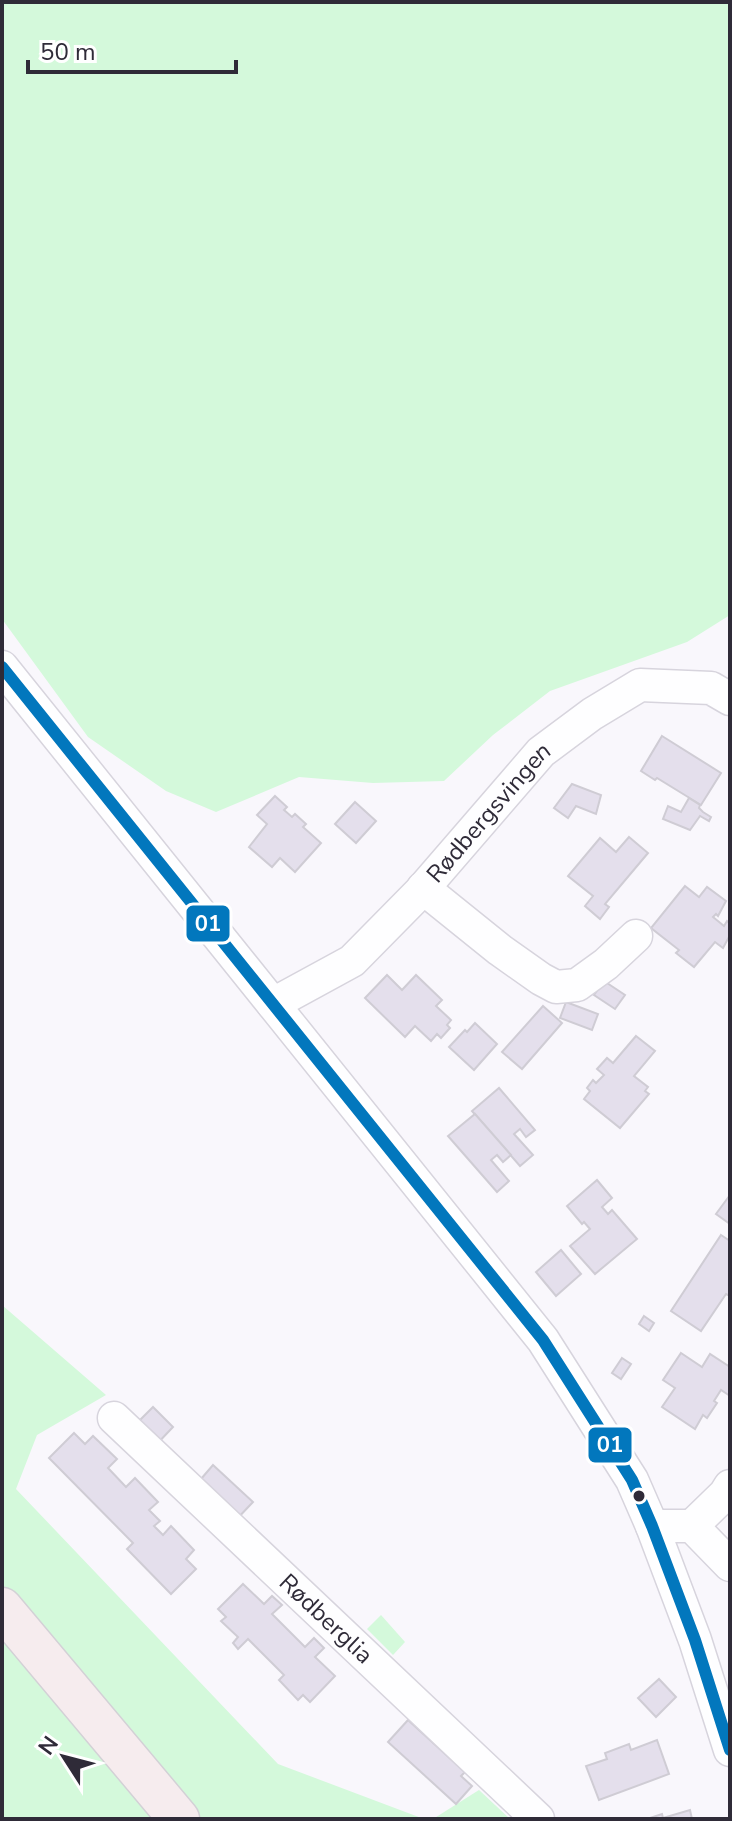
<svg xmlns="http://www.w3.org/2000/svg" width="732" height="1821" font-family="'Nunito Sans',sans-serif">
	<rect width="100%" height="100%" fill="#f9f7fc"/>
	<g fill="#d4f9db">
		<path d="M 2,2 L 730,2 L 730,615 L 687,642 L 550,691 L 493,735 L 444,781 L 373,783 L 299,777 L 216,812 L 166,791 L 88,737 L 2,619 Z"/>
		<path d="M 2,1305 L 106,1395 L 37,1435 L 16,1489 L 278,1764 L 424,1819 L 2,1819 Z"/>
		<path d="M 381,1615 L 405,1642 L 393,1655 L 367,1629 Z"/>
		<path d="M 479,1790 L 510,1819 L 433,1819 Z"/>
	</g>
	<g fill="#e4dfec" stroke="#cfccd4" stroke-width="2">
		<path d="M 662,736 L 721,773 L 701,805 L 657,778 L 655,780 L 641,771 Z"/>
		<path d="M 572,784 L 601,795 L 596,814 L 576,806 L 568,818 L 554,808 Z"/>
		<path d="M 275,796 L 287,807 L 284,810 L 292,817 L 295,814 L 306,824 L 303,827 L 321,843 L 295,872 L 280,858 L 272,867 L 249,847 L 267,824 L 257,815 Z"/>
		<path d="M 689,798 L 700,805 L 699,808 L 703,812 L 711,817 L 709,821 L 700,816 L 690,830 L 663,819 L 668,806 L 681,812 Z"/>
		<path d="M 355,802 L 376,821 L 356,843 L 335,824 Z"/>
		<path d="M 629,837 L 648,853 L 605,904 L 609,907 L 600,919 L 585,906 L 593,896 L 568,876 L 600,838 L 616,852 Z"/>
		<path d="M 685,886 L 699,897 L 707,887 L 726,901 L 718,916 L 716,914 L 713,917 L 724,926 L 727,921 L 730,924 L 730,935 L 723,948 L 715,942 L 694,967 L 676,953 L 679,950 L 651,928 Z"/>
		<path d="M 387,975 L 402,990 L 416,975 L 442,1000 L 436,1006 L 451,1020 L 447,1025 L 450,1028 L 441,1038 L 437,1034 L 431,1041 L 415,1026 L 405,1037 L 365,998 Z"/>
		<path d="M 604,981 L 625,995 L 615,1009 L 594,995 Z"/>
		<path d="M 566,1002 L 598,1014 L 592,1030 L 560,1018 Z"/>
		<path d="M 543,1006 L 562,1023 L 522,1069 L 502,1052 Z"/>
		<path d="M 475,1023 L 497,1044 L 474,1070 L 449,1047 L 465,1030 L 467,1032 Z"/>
		<path d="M 636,1036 L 655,1051 L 634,1076 L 648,1087 L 645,1091 L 649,1094 L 620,1128 L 584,1099 L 590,1091 L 587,1088 L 593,1080 L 596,1083 L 604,1075 L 597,1069 L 607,1058 L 613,1063 Z"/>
		<path d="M 499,1088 L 535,1130 L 526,1137 L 520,1129 L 514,1134 L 533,1155 L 520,1166 L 472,1111 Z"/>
		<path d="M 475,1114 L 511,1155 L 503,1162 L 497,1155 L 491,1160 L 509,1181 L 497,1192 L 448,1136 Z"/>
		<path d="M 597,1180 L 612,1198 L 602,1207 L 608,1214 L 612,1210 L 637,1239 L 595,1274 L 570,1246 L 590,1229 L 584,1222 L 582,1224 L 567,1206 Z"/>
		<path d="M 730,1195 L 730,1224 L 716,1214 Z"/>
		<path d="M 721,1235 L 730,1241 L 730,1296 L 726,1294 L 701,1331 L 671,1311 Z"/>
		<path d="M 561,1250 L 581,1274 L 556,1296 L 536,1272 Z"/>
		<path d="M 644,1316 L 654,1323 L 649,1331 L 639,1324 Z"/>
		<path d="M 681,1353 L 702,1367 L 710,1354 L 730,1367 L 730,1396 L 721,1390 L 714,1401 L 717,1403 L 707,1418 L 703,1415 L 695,1429 L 662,1407 L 675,1388 L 663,1380 Z"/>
		<path d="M 622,1358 L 631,1364 L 621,1379 L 612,1373 Z"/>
		<path d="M 153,1407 L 173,1427 L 154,1447 L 133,1427 Z"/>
		<path d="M 74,1433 L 85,1444 L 93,1436 L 117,1459 L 108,1468 L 126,1487 L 135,1478 L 158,1502 L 149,1510 L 160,1521 L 154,1526 L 163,1535 L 171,1526 L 194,1550 L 186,1559 L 196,1569 L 171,1594 L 127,1549 L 133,1543 L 49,1458 Z"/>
		<path d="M 213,1465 L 253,1502 L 234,1522 L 195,1486 Z"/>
		<path d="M 243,1584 L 264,1604 L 272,1596 L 282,1605 L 272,1614 L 305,1647 L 314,1638 L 324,1648 L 315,1657 L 335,1676 L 310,1702 L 303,1695 L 298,1700 L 279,1680 L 284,1675 L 248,1639 L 238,1649 L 233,1643 L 238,1637 L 221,1621 L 226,1617 L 218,1609 Z"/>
		<path d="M 659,1679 L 676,1697 L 656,1717 L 638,1698 Z"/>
		<path d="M 408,1720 L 465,1772 L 461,1776 L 472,1786 L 456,1804 L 388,1742 Z"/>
		<path d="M 657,1740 L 669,1774 L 599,1800 L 586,1766 L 607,1759 L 605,1753 L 629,1744 L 631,1750 Z"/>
		<path d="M 690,1810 L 692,1819 L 647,1819 L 662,1814 L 663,1818 Z"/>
	</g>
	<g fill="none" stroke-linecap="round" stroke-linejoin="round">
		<g stroke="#d7d4dd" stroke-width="35">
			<g id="minor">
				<path d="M 2,667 L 543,1340 L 632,1480 L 652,1526 L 695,1640 L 730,1750"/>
				<path d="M 423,888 L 500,950 L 541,979 L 556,987 L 577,985 L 606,964 L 636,936"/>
				<path id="s1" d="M 273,1004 L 352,961 L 421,891 L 541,752 L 592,714 L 640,685 L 711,688 L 730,699"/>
				<path id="s2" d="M 114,1418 L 538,1819"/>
				<path d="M 652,1526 L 692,1526 L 730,1565"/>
				<path d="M 692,1526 L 725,1494 L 730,1486"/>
			</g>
		</g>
		<g stroke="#d3d1d6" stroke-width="43">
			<path id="major" d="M 2,1608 L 179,1819"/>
		</g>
		<use href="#minor" stroke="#fefeff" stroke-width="32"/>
		<use href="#major" stroke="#f6ecee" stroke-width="40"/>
		<g stroke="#fff" stroke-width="18">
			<path id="bus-1" d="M 2,667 L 543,1340 L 632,1480 L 652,1526 L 695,1640 L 730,1750"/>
		</g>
		<use href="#bus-1" stroke="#0277bd" stroke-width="12"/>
	</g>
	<circle fill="#2f2b38" stroke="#fff" stroke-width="3" cx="639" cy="1496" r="7"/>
	<g text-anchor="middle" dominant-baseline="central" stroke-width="7" stroke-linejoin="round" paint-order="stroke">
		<g font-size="24" fill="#2f2b38" stroke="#fff">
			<text stroke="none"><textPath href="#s1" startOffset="292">Rødbergsvingen</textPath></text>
			<text stroke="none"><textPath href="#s2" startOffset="292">Rødberglia</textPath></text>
		</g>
	</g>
	<g stroke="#fff" stroke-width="3">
		<rect x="185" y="904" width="46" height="39" rx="8" fill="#0277bd"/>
		<rect x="587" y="1426" width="46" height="38" rx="8" fill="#0277bd"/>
	</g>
	<g font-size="22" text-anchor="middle" font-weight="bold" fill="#fff">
		<text x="208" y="931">01</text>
		<text x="610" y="1452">01</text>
	</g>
	<rect width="732" height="1821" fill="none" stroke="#2f2b38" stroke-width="8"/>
	<g transform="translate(64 1757) rotate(306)" stroke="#ffffff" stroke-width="6" paint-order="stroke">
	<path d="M0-6L14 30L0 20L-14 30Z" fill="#2f2b38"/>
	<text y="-12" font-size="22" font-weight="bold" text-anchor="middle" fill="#2f2b38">N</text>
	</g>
	<path d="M28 60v12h208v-12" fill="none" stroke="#2f2b38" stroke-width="4"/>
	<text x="40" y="60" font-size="24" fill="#2f2b38" stroke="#ffffff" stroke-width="6" paint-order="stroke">50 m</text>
</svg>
